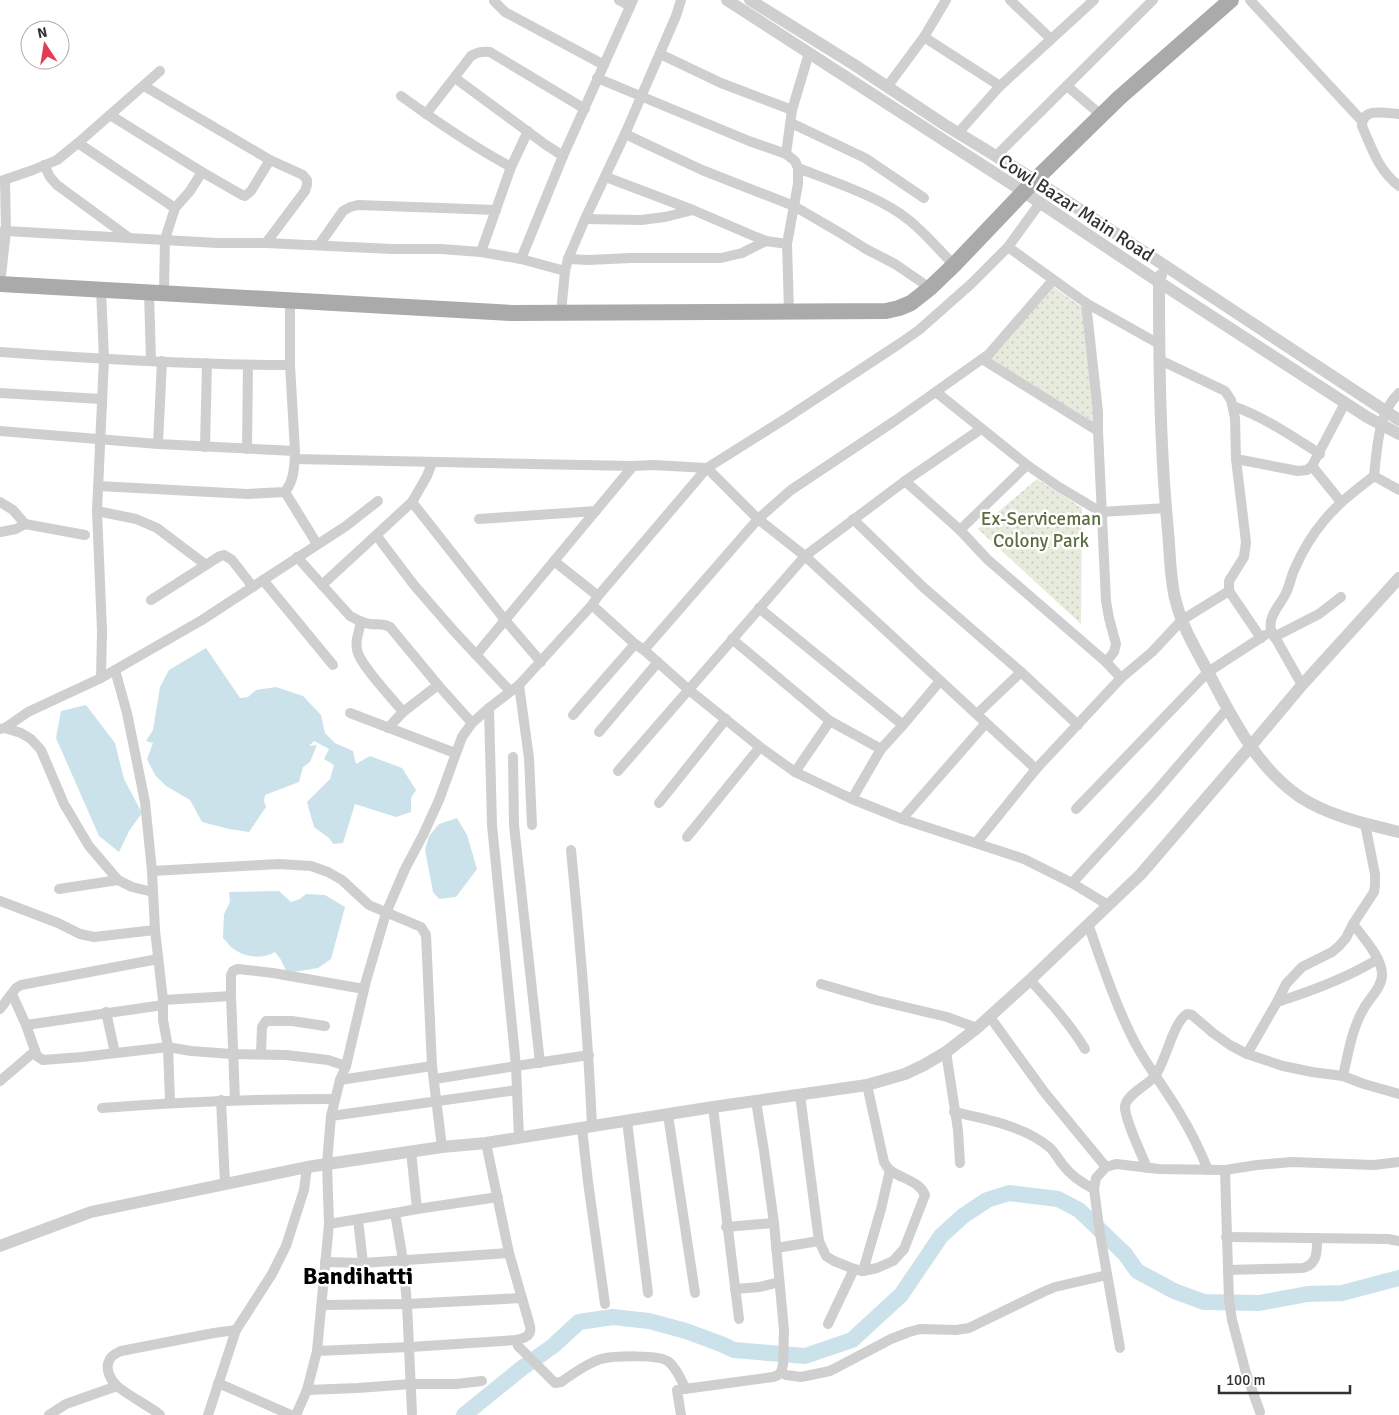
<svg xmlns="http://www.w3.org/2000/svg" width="1399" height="1415" font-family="Signika,sans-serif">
	<defs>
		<pattern id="green-dots" width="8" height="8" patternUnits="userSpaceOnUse" patternTransform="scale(1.25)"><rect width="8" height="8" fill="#e6ebde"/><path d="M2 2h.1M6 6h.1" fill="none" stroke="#c6cabf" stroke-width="1.8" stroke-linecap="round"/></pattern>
	</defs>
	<rect width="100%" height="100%" fill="#fff"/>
	<g fill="url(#green-dots)">
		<path d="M 1052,286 L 1082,307 L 1094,409 L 1093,422 L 989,359 Z"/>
		<path d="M 1037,479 L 1082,508 L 1081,624 L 978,529 Z"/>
	</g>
	<g fill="#cbe2eb">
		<path d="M 206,648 L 240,698 L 248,697 L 256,690 L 276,687 L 303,696 L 321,715 L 325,733 L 335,743 L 353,751 L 356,764 L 370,756 L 402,768 L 416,790 L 411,798 L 411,812 L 396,817 L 355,804 L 343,843 L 333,844 L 329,838 L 314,827 L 307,802 L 330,779 L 334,765 L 324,759 L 329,749 L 314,741 L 309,746 L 317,745 L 310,762 L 303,767 L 299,782 L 265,795 L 264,801 L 266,807 L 249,832 L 229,829 L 202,822 L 190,800 L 166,786 L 155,775 L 147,759 L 153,743 L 146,741 L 153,730 L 160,687 L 169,670 Z"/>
		<path d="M 86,705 L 115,743 L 124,779 L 142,813 L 129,831 L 119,852 L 99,836 L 56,738 L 61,711 Z"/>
		<path d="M 457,818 L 467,835 L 477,869 L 456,897 L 439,899 L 433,892 L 425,850 L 429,836 L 439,824 Z"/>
		<path d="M 279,891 L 291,902 L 300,899 L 306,894 L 325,895 L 345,907 L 331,959 L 318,968 L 287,973 L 281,960 L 275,952 C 263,959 247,958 235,950 C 231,948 227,942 223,938 L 224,914 L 230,902 L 229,892 Z"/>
	</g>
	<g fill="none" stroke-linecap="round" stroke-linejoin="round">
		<path stroke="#cbe2eb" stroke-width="16" d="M 464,1415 L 522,1368 L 553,1346 L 579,1322 L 613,1317 L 649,1321 L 686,1331 L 721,1344 L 734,1350 L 805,1356 L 852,1340 L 901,1295 L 941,1236 L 963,1216 L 987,1200 L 1009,1193 L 1058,1199 L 1079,1210 L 1125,1254 L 1137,1271 L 1174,1291 L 1204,1302 L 1259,1303 L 1308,1294 L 1342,1293 L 1399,1278"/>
		<g stroke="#cfcfcf" stroke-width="10">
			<path d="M 619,0 L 630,6"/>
			<path d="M 1010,0 L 1051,39"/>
			<path d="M 1250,0 L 1362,121"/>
			<path d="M 494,1 L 505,12 L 604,65"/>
			<path d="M 924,37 L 1000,86"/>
			<path d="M 660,54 L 721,83 L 792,110"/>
			<path d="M 455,78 L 546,145 L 563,156"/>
			<path d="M 597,78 L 749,141 L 786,154 L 795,161 L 798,168 L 798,184 L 787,244 L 789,312"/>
			<path d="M 144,86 L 270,160 L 303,175 L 307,180 L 307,185 L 305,191 L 266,243"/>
			<path d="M 1067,86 L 1101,115"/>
			<path d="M 887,87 L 924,37 L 946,0"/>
			<path d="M 401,96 C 437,122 472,146 511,167"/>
			<path d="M 426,114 L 471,56 C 477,52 482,51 490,52 L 585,109"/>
			<path d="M 1399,114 C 1386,113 1362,107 1362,126 C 1372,149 1379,171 1399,186"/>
			<path d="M 110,115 L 202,172 L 242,195 L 245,196 L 251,191 L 270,160"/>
			<path d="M 791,123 L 865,158 L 924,198"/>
			<path d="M 958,133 L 1000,86 L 1094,0"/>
			<path d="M 625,134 L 702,170 L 794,206 L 842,234 L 866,249 L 895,264 L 930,288"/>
			<path d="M 78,143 L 175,208"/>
			<path d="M 786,154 L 792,110 L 809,53"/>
			<path d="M 996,156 L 1153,0"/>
			<path d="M 44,165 L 50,177 L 57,185 L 128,237"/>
			<path d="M 798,168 C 834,182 881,197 910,221 C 926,234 940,251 954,265"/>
			<path d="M 606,177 L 693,210 L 756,237 L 766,241 L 787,244"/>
			<path d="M 5,180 L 6,231 L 217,243 L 266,243 L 392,249 L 441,249 L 481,252 L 521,259 L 565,271"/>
			<path d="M 1,181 L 33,170 L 57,160 L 78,143 L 160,71"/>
			<path d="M 585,219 L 641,220 L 665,217 L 693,210"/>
			<path d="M 319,245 L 343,211 L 350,207 L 358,205 L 496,210"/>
			<path d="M 1008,247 L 1086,303 L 1159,344"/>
			<path d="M 481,252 L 511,167 L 528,131"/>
			<path d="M 521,259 L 563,156 L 633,0"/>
			<path d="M 568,259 L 588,260 L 631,258 L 721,258 L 742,253 L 766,241"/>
			<path d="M 0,284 L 6,231 L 1,232"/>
			<path d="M 149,292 L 151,361"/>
			<path d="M 164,293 L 165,239 L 175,208 L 190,191 L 202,172"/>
			<path d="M 1086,303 L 1098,412 L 1098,431"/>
			<path d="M 561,313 L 565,271 L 568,259 L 585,219 L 625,134 L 676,16 L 681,0"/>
			<path d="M 0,352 C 97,359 193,365 290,365"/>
			<path d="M 982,359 L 1098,431 L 1106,601 L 1109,618 L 1116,644 L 1114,652 L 1106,662"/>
			<path d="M 1160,360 L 1225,391 L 1231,400 L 1235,418 L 1236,459 L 1246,542 L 1244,557 L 1229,581 L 1229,591 L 1261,638"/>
			<path d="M 936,392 L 1027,465 L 1059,487 L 1101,512 L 1166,508"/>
			<path d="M 0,393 L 101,399"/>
			<path d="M 1233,406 C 1264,417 1292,436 1320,454"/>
			<path d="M 0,431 L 158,444 L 295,451 L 290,365 L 290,300"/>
			<path d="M 158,444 L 162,361"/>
			<path d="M 205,447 L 207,363"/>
			<path d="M 247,449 L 248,365"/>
			<path d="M 295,459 L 633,466 L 653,465 L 707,468 L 758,519 L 805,556 L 1036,769"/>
			<path d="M 1236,459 L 1298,471 L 1307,470 L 1312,466 L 1345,403"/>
			<path d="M 1312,466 L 1341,502"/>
			<path d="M 1374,476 L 1399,490"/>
			<path d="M 905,481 L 960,530 L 987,559 L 1106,662 L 1121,678"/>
			<path d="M 99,486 L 247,494 L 285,492 C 294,480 294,469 295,455"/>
			<path d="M 285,492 L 317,544"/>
			<path d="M 0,502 L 13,510 L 25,524"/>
			<path d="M 412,502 L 505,620 L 541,662"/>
			<path d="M 97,511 L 136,519 L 157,528 L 206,565"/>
			<path d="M 479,519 L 596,511"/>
			<path d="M 853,519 L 923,587 L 1021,672 L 1078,725"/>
			<path d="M 960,530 L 1027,465"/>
			<path d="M 0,532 L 16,529 L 25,524 L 85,535"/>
			<path d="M 376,535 L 414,585 L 453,630 L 510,691"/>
			<path d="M 297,557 L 350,616 C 357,620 362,623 370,624 C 378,625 382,623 390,627 L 438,685 L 472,723"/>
			<path d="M 554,561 L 598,596"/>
			<path d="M 263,580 L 333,665"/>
			<path d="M 322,585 L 412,502 L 427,476 L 432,463"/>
			<path d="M 151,600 L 220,556 L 224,555 L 232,560 L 253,587"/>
			<path d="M 592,605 L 635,644 L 644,650 L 689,690 L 760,747 L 795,772 L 852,799 L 902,819 L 1024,859 L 1072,883 L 1108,905"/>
			<path d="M 759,608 L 903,725 L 940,681"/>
			<path d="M 361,622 C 359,632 354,643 358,653 C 363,668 392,698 403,712"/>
			<path d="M 1274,637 L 1319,614 L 1341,597"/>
			<path d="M 732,639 L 830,721 L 881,749"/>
			<path d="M 644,650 L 758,519 L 791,490 L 896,420 L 989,354 L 1053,280"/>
			<path d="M 476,655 L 633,466"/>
			<path d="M 115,670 L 127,713 L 145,802 L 152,871 L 155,930 L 163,1000 L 163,1020 L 168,1047 L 170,1102"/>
			<path d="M 101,678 L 102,631 L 97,511 L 104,359 L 101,289"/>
			<path d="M 519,685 L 529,758 L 532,825"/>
			<path d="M 1302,685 L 1271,630 C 1268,615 1280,606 1286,593 C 1290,585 1291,576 1295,568 C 1302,552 1312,535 1323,522 C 1337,504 1356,490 1374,476 C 1377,449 1378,412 1399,393"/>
			<path d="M 489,708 L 492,825 L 516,1066 L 519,1138"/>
			<path d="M 350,713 L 455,753"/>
			<path d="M 977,714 L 1021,672"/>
			<path d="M 573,715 L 635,644"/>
			<path d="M 5,728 L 28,712 L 101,678 L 202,620 L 346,526 L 378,501"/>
			<path d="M 388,728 L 403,712 L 438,685"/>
			<path d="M 1,729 L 5,728 L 21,733 L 31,739 L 41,750 L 64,804 L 89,846 L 118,880 L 132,887 L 153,892"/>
			<path d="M 599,732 L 658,662"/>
			<path d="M 513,757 L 514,825 L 540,1063"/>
			<path d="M 618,771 L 805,556 L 905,481 L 981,429"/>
			<path d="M 795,772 L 830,721"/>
			<path d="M 852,799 L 881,749 L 903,725"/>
			<path d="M 659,803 L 726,719"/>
			<path d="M 1076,809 L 1208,672 L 1265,635"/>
			<path d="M 902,819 L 986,723"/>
			<path d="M 687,837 L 760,747"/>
			<path d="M 977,842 L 1036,769 L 1121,678 L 1152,652 L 1182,620 L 1229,591"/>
			<path d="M 571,850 C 580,942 588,1034 592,1126"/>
			<path d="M 152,871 L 279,864 L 311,866 L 328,872 L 342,880 L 369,905 L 421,927 L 426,935 L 432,1066 L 442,1147"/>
			<path d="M 1072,883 L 1153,795 L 1227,709"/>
			<path d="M 59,889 L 118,880"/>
			<path d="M 0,901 L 58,923 L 80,934 L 94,937 L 155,930"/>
			<path d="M 1088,924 C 1102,963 1115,1004 1134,1041 C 1147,1066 1165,1088 1179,1112 C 1190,1130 1200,1150 1208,1170"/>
			<path d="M 1030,980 C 1050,1002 1070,1024 1085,1049"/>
			<path d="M 821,984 L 876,1000 L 947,1017 L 977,1028"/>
			<path d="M 12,994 L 26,1025 L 37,1056 L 43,1060 L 82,1057 L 168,1047 L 191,1051 L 232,1054 L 286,1055 L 328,1060 L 346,1066"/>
			<path d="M 163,1000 L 231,996"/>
			<path d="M 1277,1002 C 1312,991 1347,978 1378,959"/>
			<path d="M 0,1009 L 16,988 L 21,985 L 158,959"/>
			<path d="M 106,1012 L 115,1053"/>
			<path d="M 990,1017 L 1045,1093 L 1106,1167"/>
			<path d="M 26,1025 L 163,1005"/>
			<path d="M 946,1052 L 958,1130 L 960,1163"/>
			<path d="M 261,1053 L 262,1027 L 266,1021 L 292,1021 L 325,1026"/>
			<path d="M 1247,1054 L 1277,1002 L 1286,984 L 1302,967 L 1332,952 L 1339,946 L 1346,938 L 1353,924 L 1374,892 L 1375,885 L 1375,874 L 1365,824"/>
			<path d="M 1343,1076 C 1348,1054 1352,1029 1363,1010 C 1369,998 1383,987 1382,973 C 1381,957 1363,937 1353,924"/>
			<path d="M 435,1079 L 516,1066 L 589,1055"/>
			<path d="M 340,1080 L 432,1066"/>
			<path d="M 0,1081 L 35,1051"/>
			<path d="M 800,1095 L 819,1241 L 826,1256 L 834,1261 L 854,1269 L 863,1271 L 877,1268 L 893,1261 L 904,1249 L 925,1195 C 919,1181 903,1179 891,1171 C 888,1169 886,1165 884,1162 L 867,1085"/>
			<path d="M 221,1100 L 225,1184"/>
			<path d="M 235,1100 L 231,996 L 231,975 L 233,971 L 238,969 L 273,973 L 364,989"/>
			<path d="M 713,1107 L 739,1319"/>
			<path d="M 102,1108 C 179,1102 257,1099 335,1099"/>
			<path d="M 954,1112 C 985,1119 1024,1126 1049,1147 C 1055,1152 1058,1159 1063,1165 C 1071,1176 1082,1183 1094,1189"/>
			<path d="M 668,1115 L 695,1293"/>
			<path d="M 331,1116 L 517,1090"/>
			<path d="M 627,1121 L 648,1293"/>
			<path d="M 582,1128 L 588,1182 L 605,1304"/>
			<path d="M 411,1151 L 417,1209 L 395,1213 L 403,1260 L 407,1304 L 412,1413"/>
			<path d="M 1147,1168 C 1142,1155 1124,1118 1125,1106 C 1127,1094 1148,1085 1155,1076 C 1166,1061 1173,1022 1187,1014 L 1192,1015 L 1213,1033 L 1230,1045 L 1247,1054 L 1283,1066 L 1312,1072 L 1343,1076 L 1364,1084 L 1399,1094"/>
			<path d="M 1225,1170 L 1228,1270 L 1229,1299 L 1232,1320 L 1246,1373 L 1260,1412"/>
			<path d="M 417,1209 L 498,1197"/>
			<path d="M 358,1220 L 363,1263"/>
			<path d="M 329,1224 L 395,1213"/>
			<path d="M 726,1227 L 774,1223"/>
			<path d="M 1226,1237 L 1388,1239 L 1399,1241"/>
			<path d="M 776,1248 L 819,1241"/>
			<path d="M 325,1262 L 363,1263 L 509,1253"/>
			<path d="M 1228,1270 L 1303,1268 C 1318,1264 1317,1251 1317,1238"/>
			<path d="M 863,1271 L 881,1209 L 890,1170"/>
			<path d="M 735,1289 L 760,1287 L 779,1282"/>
			<path d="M 322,1305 L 407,1304 L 522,1298"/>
			<path d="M 828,1324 L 854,1269"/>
			<path d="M 516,1340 L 518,1346 L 555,1383 L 561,1382 C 573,1374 587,1363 601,1359 C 613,1356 660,1354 669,1362 C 677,1369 681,1380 686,1389"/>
			<path d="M 1120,1348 L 1100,1234 L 1094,1189 L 1096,1178 L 1106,1167 L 1116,1164 L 1159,1169 L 1225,1170 L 1257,1165 L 1292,1162 L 1374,1165 L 1399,1162"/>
			<path d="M 317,1351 L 410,1347 L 516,1340 C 525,1338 532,1336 530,1326 L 509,1253 L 486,1143"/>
			<path d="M 781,1372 L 786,1375 L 801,1377 L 830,1371 L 891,1339 L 909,1332 L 920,1329 L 956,1330 L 969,1328 L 1043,1292 L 1055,1287 L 1107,1275"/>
			<path d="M 218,1383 L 291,1415"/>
			<path d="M 307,1390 L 358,1388 L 411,1384 L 456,1384 L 482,1381"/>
			<path d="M 49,1415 L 66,1404 L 117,1386"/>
			<path d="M 160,1415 L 155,1411 C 143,1403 128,1395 117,1386 C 111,1381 105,1369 109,1361 C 111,1355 117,1353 121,1351 L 214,1333 L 236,1330"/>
			<path d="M 208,1415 L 236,1330 L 272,1274 L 286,1246 L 304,1190 L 307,1167"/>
			<path d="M 296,1415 L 307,1390 L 317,1351 L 329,1224 L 327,1163 L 331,1116 L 340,1080 L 346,1066 L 366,981 L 386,913 L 405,869 L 423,835 L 439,800 L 462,737 L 472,723 L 489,708 L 519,685 L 592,605 L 598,596 L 707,468 L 785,419 L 899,344 L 919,330 L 971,284 L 1008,247 L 1040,203"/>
			<path d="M 681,1415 L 677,1390 L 773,1377 L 778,1375 L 781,1372 L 783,1365 L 784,1330 L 774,1223 L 764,1151 L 756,1101"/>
		</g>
		<g stroke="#cfcfcf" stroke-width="12">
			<path d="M 727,0 L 1024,192 L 1159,282 L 1367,417 L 1399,434"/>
			<path d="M 750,0 L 853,64 L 945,125 L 1035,180 L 1399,420"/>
			<path d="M 1161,275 L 1159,282 C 1159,365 1160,448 1168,531 C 1170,552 1170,582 1176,602 C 1182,626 1195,648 1207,670 C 1232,717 1255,766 1300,797 C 1329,816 1366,824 1399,832"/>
			<path d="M 0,1246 L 91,1212 L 307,1167 L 442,1147 L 486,1143 L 713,1107 L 867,1085 L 905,1074 L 924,1065 L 946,1052 L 977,1028 L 1030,980 L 1141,874 L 1250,747 L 1302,685 L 1399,578"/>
		</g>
		<path stroke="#aaa" stroke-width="16" d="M 0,284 L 512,313 L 886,311 L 899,308 L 911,303 L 930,288 L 954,265 L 1035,180 L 1119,98 L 1231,0"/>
	</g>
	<g text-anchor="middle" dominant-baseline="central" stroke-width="5" stroke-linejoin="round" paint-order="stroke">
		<g font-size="19" fill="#323232" stroke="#fff">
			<text transform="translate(1076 208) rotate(33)">Cowl Bazar Main Road</text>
		</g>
		<g font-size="19" fill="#596e3f" stroke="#fff">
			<text x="1041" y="519">Ex-Serviceman<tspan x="1041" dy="22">Colony Park</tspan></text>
		</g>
		<g font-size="24" font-weight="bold" fill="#000" stroke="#fff">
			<text x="358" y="1276">Bandihatti</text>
		</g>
	</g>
	<g transform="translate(45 45) rotate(348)"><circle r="24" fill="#ffffff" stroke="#adadad"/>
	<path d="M0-4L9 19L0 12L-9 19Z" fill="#e23b56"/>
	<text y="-8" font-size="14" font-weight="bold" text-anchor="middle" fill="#323232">N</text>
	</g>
	<path d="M1219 1385v8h131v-8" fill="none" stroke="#323232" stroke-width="2.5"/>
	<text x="1226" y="1385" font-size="15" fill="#323232" stroke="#ffffff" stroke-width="4" paint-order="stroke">100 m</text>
</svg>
